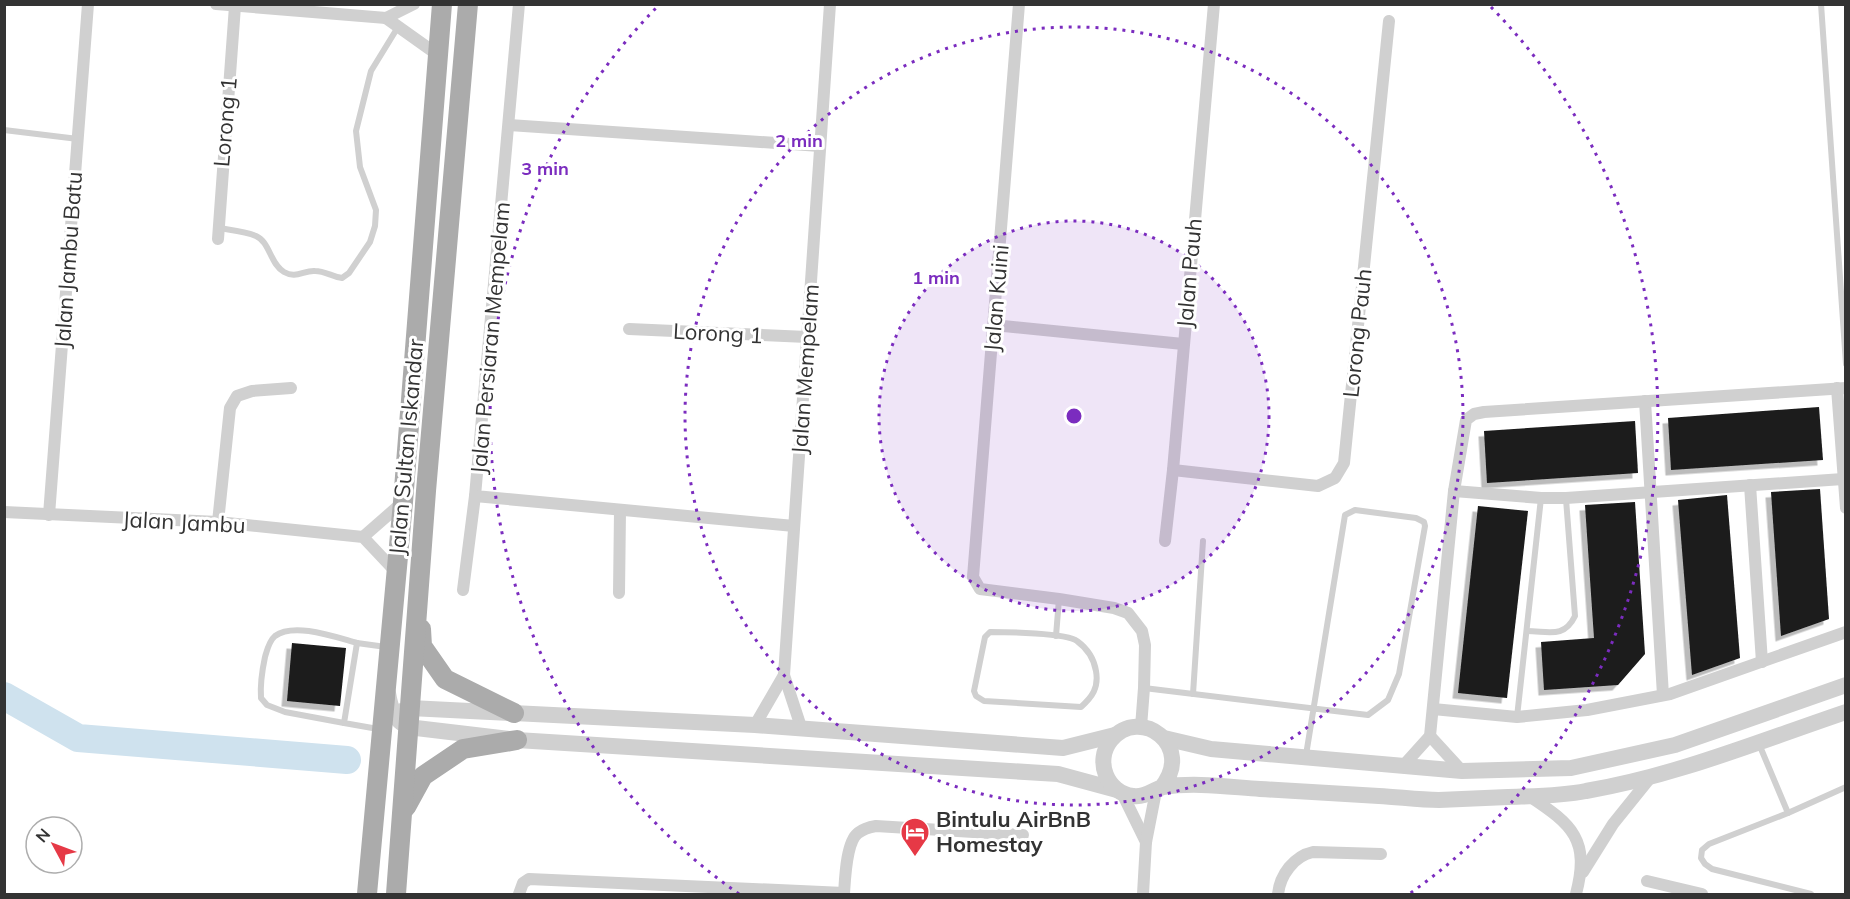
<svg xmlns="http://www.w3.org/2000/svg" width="1850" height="899" font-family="Mulish,sans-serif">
	<defs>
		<filter id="shadow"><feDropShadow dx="-5.5" dy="5.5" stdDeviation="0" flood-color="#0004"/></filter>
	</defs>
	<rect width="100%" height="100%" fill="#fff"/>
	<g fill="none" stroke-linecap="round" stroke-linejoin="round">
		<path stroke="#cfe2ee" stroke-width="28" d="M 4,696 L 78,738 L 347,760"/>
	</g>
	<g fill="#1a1a1a" filter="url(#shadow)">
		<path d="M 1819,407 L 1823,460 L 1671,470 L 1668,418 Z"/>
		<path d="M 1635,421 L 1638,473 L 1487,483 L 1484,431 Z"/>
		<path d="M 1820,489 L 1829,619 L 1781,636 L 1771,492 Z"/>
		<path d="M 1727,495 L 1740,658 L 1692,675 L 1678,500 Z"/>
		<path d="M 1635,502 L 1645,654 L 1618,685 L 1544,690 L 1541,642 L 1594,638 L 1585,505 Z"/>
		<path d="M 1478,506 L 1528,511 L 1507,698 L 1458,693 Z"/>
		<path d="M 292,643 L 346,648 L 340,706 L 287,701 Z"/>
	</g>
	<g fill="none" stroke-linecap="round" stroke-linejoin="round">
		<g stroke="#d0d0d0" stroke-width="6">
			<path d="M 1821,4 L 1846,364"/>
			<path d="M 4,130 L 78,139"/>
			<path d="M 219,228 C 230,230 245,231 256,236 C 270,242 270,264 284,272 C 296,279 304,270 315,271 C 325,271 333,277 342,278 L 349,273 L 370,242 L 375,226 L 376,210 L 360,167 L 356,131 L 371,71 L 398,27"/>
			<path d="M 1527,631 C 1548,631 1564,639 1575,616 L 1566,499"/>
			<path d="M 990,632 C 1005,632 1067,633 1077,641 C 1088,649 1094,659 1096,671 C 1099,688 1092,697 1081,707 L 984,701 L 976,696 L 974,691 L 985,637 Z"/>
			<path d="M 1056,636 L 1059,599"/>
			<path d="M 1144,688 L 1368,715 L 1388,700 L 1399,674 L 1425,526 L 1424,522 L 1416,518 L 1355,510 L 1345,515 L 1306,755"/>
			<path d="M 1193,694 L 1203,541"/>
			<path d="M 1517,717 L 1541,498"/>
			<path d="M 344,723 L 285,712 L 267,705 L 261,698 C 260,684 262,671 265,657 C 267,650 269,641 275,636 C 294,622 335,637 357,643"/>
			<path d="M 378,729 L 344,723 L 357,643 L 386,647"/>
			<path d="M 1759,744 L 1788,813"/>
			<path d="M 1811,894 L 1712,869 L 1705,864 L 1701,858 L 1702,850 L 1709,844 L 1788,813 L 1846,787"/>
		</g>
		<g stroke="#d0d0d0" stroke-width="12">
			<path d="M 216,4 L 386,18 L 414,4"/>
			<path d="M 519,4 L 475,496 L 794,526"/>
			<path d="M 1019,4 L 973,577 L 980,589 L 1059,599 L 1114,608 L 1128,613 L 1142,631 L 1145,645 L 1144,688 L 1141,727"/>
			<path d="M 386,18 L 438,55"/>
			<path d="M 509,125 L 820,146"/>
			<path d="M 218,239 L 235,6"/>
			<path d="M 994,325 L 1183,344"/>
			<path d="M 629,329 L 807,337"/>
			<path d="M 1837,388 L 1846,508"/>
			<path d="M 1645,401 L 1663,695"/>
			<path d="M 1173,470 L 1318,486 L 1335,478 L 1344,463 L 1389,21"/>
			<path d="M 1750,485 L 1762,662"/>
			<path d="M 1454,491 L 1541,498 L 1566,498 L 1843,479"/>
			<path d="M 4,512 L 218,522 L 363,537 L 395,571"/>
			<path d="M 49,515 L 88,4"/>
			<path d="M 218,522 L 230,408 L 237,396 L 252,391 L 291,388"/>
			<path d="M 363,537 L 403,502"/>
			<path d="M 1165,541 L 1173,470 L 1214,4"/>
			<path d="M 463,590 L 475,496"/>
			<path d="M 619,593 L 620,511"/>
			<path d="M 784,675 L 802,730"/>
			<path d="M 1433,709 L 1517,717 L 1587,710 L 1670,694 L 1846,632"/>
			<path d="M 755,725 L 784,675 L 830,4"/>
			<path d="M 1430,736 L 1462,771"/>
			<path d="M 1403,766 L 1430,736 L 1454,491 L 1466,420 L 1474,414 L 1484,412 L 1846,388"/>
			<path d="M 1122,793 L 1146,842"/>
			<path d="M 1529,796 C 1573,825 1590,840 1576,894"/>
			<path d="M 1583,872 L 1613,824 L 1650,778"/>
			<path d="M 1647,881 L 1702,894"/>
			<path d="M 519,894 L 523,883 L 529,879 L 844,893"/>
			<path d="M 844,894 C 845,880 846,842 858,833 C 863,829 870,827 876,826 L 1023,835"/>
			<path d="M 1143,894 L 1146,842 L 1156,791"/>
			<path d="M 1278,894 C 1280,875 1294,856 1313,852 L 1381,854"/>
		</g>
		<g stroke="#d0d0d0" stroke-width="16">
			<path d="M 388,693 C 391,711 396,726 416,728 L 517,740 L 1058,774 L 1117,790"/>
			<path d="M 399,712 L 410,708 L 755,725 L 1063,748 L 1115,735"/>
			<path d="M 1164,738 L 1211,749 L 1462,771 L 1571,768 L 1675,745 L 1846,685"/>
			<path d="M 1161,788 C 1196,746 1140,705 1111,740 C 1094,761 1107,793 1133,796 C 1146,798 1153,789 1163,787 C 1195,782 1229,787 1260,789 C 1300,791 1340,794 1379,796 C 1399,797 1419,800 1439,800 C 1462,799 1485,798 1508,797 C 1534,796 1561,796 1586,791 C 1675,776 1760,741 1846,712"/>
		</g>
		<g stroke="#ababab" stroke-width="20">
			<path d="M 421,629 L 422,646 L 445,679 L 514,713"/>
			<path d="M 406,807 L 423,776 L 463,749 L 517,740"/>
			<path d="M 367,894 L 403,502 L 442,4"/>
			<path d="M 396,894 L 426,491 L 468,4"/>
		</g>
	</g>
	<circle cx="1074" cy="416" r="195" fill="#7b2cbf" fill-opacity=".12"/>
	<g fill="none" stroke="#7b2cbf" stroke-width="3" stroke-dasharray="3 6">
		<circle cx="1074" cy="416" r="195"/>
		<circle cx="1074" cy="416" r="389"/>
		<path d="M739 894A584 584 0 0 1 657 7M1491 7A584 584 0 0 1 1409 894"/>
	</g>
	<defs>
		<g id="hotel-pin" transform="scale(1.5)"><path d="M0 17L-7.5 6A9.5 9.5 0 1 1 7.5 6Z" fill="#e63946" stroke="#fff"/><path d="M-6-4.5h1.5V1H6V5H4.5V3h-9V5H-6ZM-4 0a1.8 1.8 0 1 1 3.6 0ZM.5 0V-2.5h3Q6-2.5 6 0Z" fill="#fff"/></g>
	</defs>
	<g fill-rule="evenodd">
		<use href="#hotel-pin" x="915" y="832"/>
	</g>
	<g text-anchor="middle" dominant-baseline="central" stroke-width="6" stroke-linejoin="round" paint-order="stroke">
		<g font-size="22" fill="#333" stroke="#fff">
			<text transform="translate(225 122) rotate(-85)">Lorong 1</text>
			<text transform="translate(68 260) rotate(-86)">Jalan Jambu Batu</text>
			<text transform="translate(1189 273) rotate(-85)">Jalan Pauh</text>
			<text transform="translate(996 298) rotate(-85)">Jalan Kuini</text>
			<text transform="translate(718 333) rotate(3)">Lorong 1</text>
			<text transform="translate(1357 333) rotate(-84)">Lorong Pauh</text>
			<text transform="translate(490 338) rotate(-85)">Jalan Persiaran Mempelam</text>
			<text transform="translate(805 369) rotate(-86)">Jalan Mempelam</text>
			<text transform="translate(406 447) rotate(-85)">Jalan Sultan Iskandar</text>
			<text transform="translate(184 522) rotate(3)">Jalan Jambu</text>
		</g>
		<g font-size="22" font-weight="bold" fill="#333" stroke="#fff" text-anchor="start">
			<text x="936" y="819">Bintulu AirBnB<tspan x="936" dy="25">Homestay</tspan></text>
		</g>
	</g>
	<circle cx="1074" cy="416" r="9" fill="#7b2cbf" stroke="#fff" stroke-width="3"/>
	<g font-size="18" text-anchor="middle" font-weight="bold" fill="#7b2cbf" stroke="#fff" stroke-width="6" stroke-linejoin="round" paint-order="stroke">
		<text x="799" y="147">2 min</text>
		<text x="545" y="175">3 min</text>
		<text x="936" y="284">1 min</text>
	</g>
	<rect width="1850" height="899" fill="none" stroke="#333333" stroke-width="12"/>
	<g transform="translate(54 845) rotate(311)"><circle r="28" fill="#ffffff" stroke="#adadad" stroke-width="1.5"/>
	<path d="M0-4.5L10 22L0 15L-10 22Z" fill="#e63946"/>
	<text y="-9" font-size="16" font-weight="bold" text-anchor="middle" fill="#333333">N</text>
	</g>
</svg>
